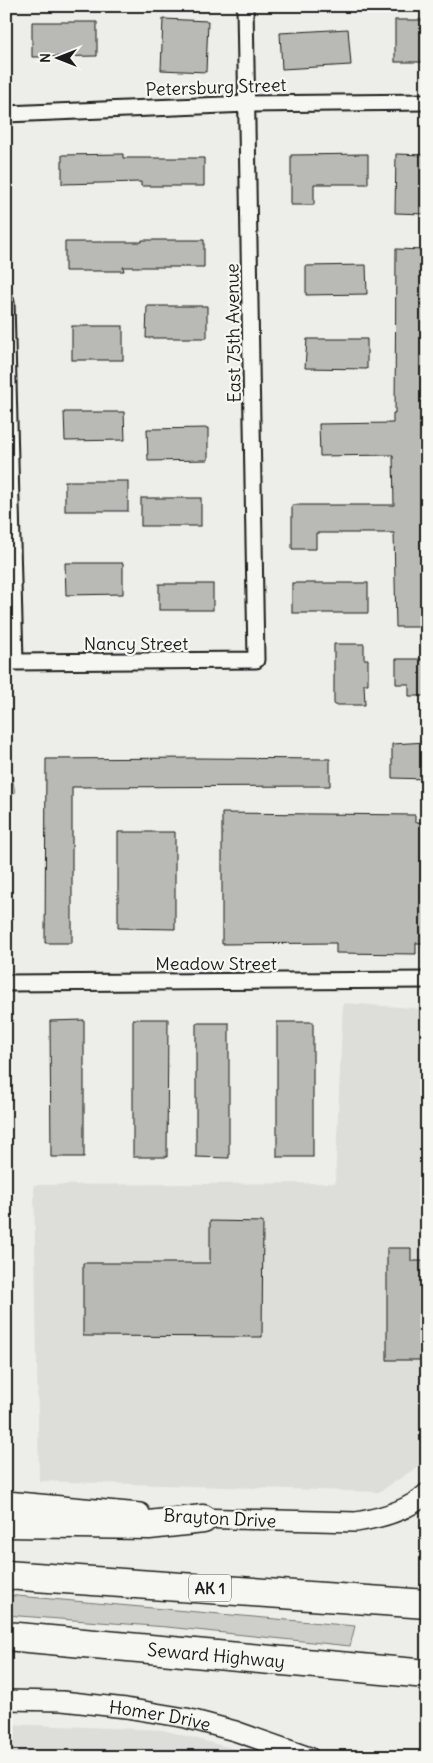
<svg xmlns="http://www.w3.org/2000/svg" width="433" height="1763" font-family="Delius,sans-serif">
	<rect width="100%" height="100%" fill="#edede9"/>
	<filter id="ink" filterUnits="userSpaceOnUse"><feTurbulence type="fractalNoise" baseFrequency=".02" numOctaves="2"/><feDisplacementMap in="SourceGraphic" scale="10" xChannelSelector="R" yChannelSelector="G"/><feConvolveMatrix kernelMatrix="1 2 1 2 8 2 1 2 1" color-interpolation-filters="sRGB"/></filter>
	<g filter="url(#ink)">
		<g fill="#ddddda">
			<path d="M 343,1003 L 427,1009 L 427,1457 L 416,1468 L 379,1492 L 39,1481 L 34,1185 L 335,1183 Z"/>
			<path d="M 6,1724 L 163,1730 L 265,1757 L 6,1757 Z"/>
		</g>
		<g fill="#cececb" stroke="#757574">
			<path d="M 6,740 L 15,793 L 6,791 Z"/>
			<path d="M 6,1595 L 355,1626 L 350,1646 L 167,1627 L 6,1615 Z"/>
		</g>
		<g fill="#b9b9b6" stroke="#1c1c1c">
			<path d="M 163,19 L 208,21 L 206,72 L 161,70 Z"/>
			<rect x="395" y="20" width="32" height="42"/>
			<path d="M 32,22 L 97,22 L 97,56 L 32,57 Z"/>
			<path d="M 348,29 L 351,65 L 282,69 L 280,33 Z"/>
			<path d="M 123,154 L 123,158 L 204,158 L 204,186 L 141,186 L 141,182 L 62,184 L 62,155 Z"/>
			<path d="M 368,154 L 368,184 L 314,184 L 314,205 L 291,205 L 291,155 Z"/>
			<path d="M 396,154 L 426,155 L 425,214 L 395,213 Z"/>
			<path d="M 142,240 L 204,240 L 204,267 L 123,267 L 124,271 L 65,271 L 65,242 L 142,242 Z"/>
			<path d="M 396,249 L 425,250 L 427,390 L 422,390 L 421,489 L 424,489 L 424,627 L 396,627 L 394,533 L 316,533 L 316,549 L 292,549 L 292,505 L 394,505 L 393,455 L 320,456 L 319,424 L 393,423 L 393,413 L 395,413 Z"/>
			<path d="M 366,265 L 367,294 L 306,295 L 306,266 Z"/>
			<path d="M 147,306 L 207,306 L 207,338 L 146,338 Z"/>
			<rect x="72" y="326" width="51" height="34"/>
			<path d="M 307,339 L 367,339 L 367,369 L 305,368 Z"/>
			<path d="M 64,412 L 124,412 L 125,440 L 65,441 Z"/>
			<path d="M 208,428 L 208,460 L 148,461 L 147,429 Z"/>
			<rect x="65" y="481" width="63" height="30"/>
			<rect x="141" y="498" width="60" height="28"/>
			<path d="M 65,563 L 123,563 L 123,594 L 66,595 Z"/>
			<rect x="292" y="583" width="76" height="30"/>
			<rect x="159" y="584" width="54" height="26"/>
			<path d="M 334,644 L 364,644 L 364,659 L 368,659 L 368,684 L 364,684 L 365,705 L 334,705 Z"/>
			<path d="M 396,659 L 427,659 L 427,696 L 409,696 L 409,684 L 396,684 Z"/>
			<path d="M 427,742 L 427,779 L 392,778 L 392,744 Z"/>
			<path d="M 194,758 L 330,759 L 330,786 L 72,787 L 72,943 L 45,943 L 46,759 Z"/>
			<path d="M 222,813 L 415,815 L 415,822 L 427,823 L 427,943 L 416,943 L 416,954 L 336,953 L 336,943 L 222,944 Z"/>
			<path d="M 118,832 L 175,832 L 175,929 L 118,928 Z"/>
			<path d="M 133,1019 L 168,1019 L 167,1157 L 133,1157 Z"/>
			<path d="M 84,1020 L 84,1157 L 51,1157 L 50,1021 Z"/>
			<rect x="277" y="1022" width="36" height="135"/>
			<path d="M 196,1023 L 229,1023 L 229,1158 L 196,1157 Z"/>
			<path d="M 210,1221 L 263,1222 L 262,1337 L 83,1336 L 83,1263 L 210,1263 Z"/>
			<path d="M 387,1248 L 411,1248 L 411,1261 L 427,1261 L 427,1360 L 387,1360 Z"/>
		</g>
		<g fill="none" stroke-linecap="round" stroke-linejoin="round">
			<g stroke="#1c1c1c" stroke-width="19">
				<g id="minor">
					<path d="M 6,114 L 248,104 L 427,102"/>
					<path d="M 6,302 L 15,662 L 256,660 L 245,6"/>
					<path d="M 6,983 L 427,980"/>
				</g>
			</g>
			<g stroke="#1c1c1c" stroke-width="22">
				<g id="tertiary">
					<path d="M 6,1501 L 140,1513"/>
					<path d="M 192,1518 L 356,1522 C 381,1518 408,1511 427,1493"/>
					<path id="s1" d="M 6,1700 L 62,1701 L 126,1708 L 186,1718 L 235,1731 L 309,1757"/>
				</g>
			</g>
			<g stroke="#1c1c1c" stroke-width="31">
				<g id="motorway">
					<path d="M 6,1523 L 149,1525 L 203,1519"/>
					<path d="M 6,1575 L 427,1604"/>
					<path id="s2" d="M 6,1636 L 427,1674"/>
				</g>
			</g>
			<use href="#minor" stroke="#f6f6f2" stroke-width="15"/>
			<use href="#tertiary" stroke="#f6f6f2" stroke-width="19"/>
			<use href="#motorway" stroke="#f6f6f2" stroke-width="28"/>
		</g>
	</g>
	<g text-anchor="middle" dominant-baseline="central" stroke-width="4.5" stroke-linejoin="round" paint-order="stroke">
		<rect fill="#f6f6f2" stroke="#5d5d5c" stroke-width="1" x="189" y="1574.5" width="42" height="27" rx="4"/>
		<g font-size="16" font-weight="bold" fill="#1c1c1c">
			<text x="210" y="1588">AK 1</text>
		</g>
		<g font-size="18" fill="#1c1c1c" stroke="#f6f6f2">
			<text transform="translate(216 87) rotate(-2)">Petersburg Street</text>
			<text transform="translate(233 333) rotate(-91)">East 75th Avenue</text>
			<text x="136" y="643">Nancy Street</text>
			<text x="216" y="963">Meadow Street</text>
			<text transform="translate(220 1518) rotate(3)">Brayton Drive</text>
			<text stroke="none"><textPath href="#s2" startOffset="211">Seward Highway</textPath></text>
			<text stroke="none"><textPath href="#s1" startOffset="155">Homer Drive</textPath></text>
		</g>
	</g>
	<rect width="433" height="1763" fill="none" stroke="#f6f6f2" stroke-width="25"/>
	<rect x="12" y="12" width="408" height="1738" fill="none" stroke="#1c1c1c" stroke-width="2" filter="url(#ink)"/>
	<g transform="translate(58 58) rotate(270)" stroke="#f6f6f2" stroke-width="4" paint-order="stroke">
	<path d="M0-4L9 19L0 12L-9 19Z" fill="#1c1c1c"/>
	<text y="-8" font-size="14" font-weight="bold" text-anchor="middle" fill="#1c1c1c">N</text>
	</g>
</svg>
